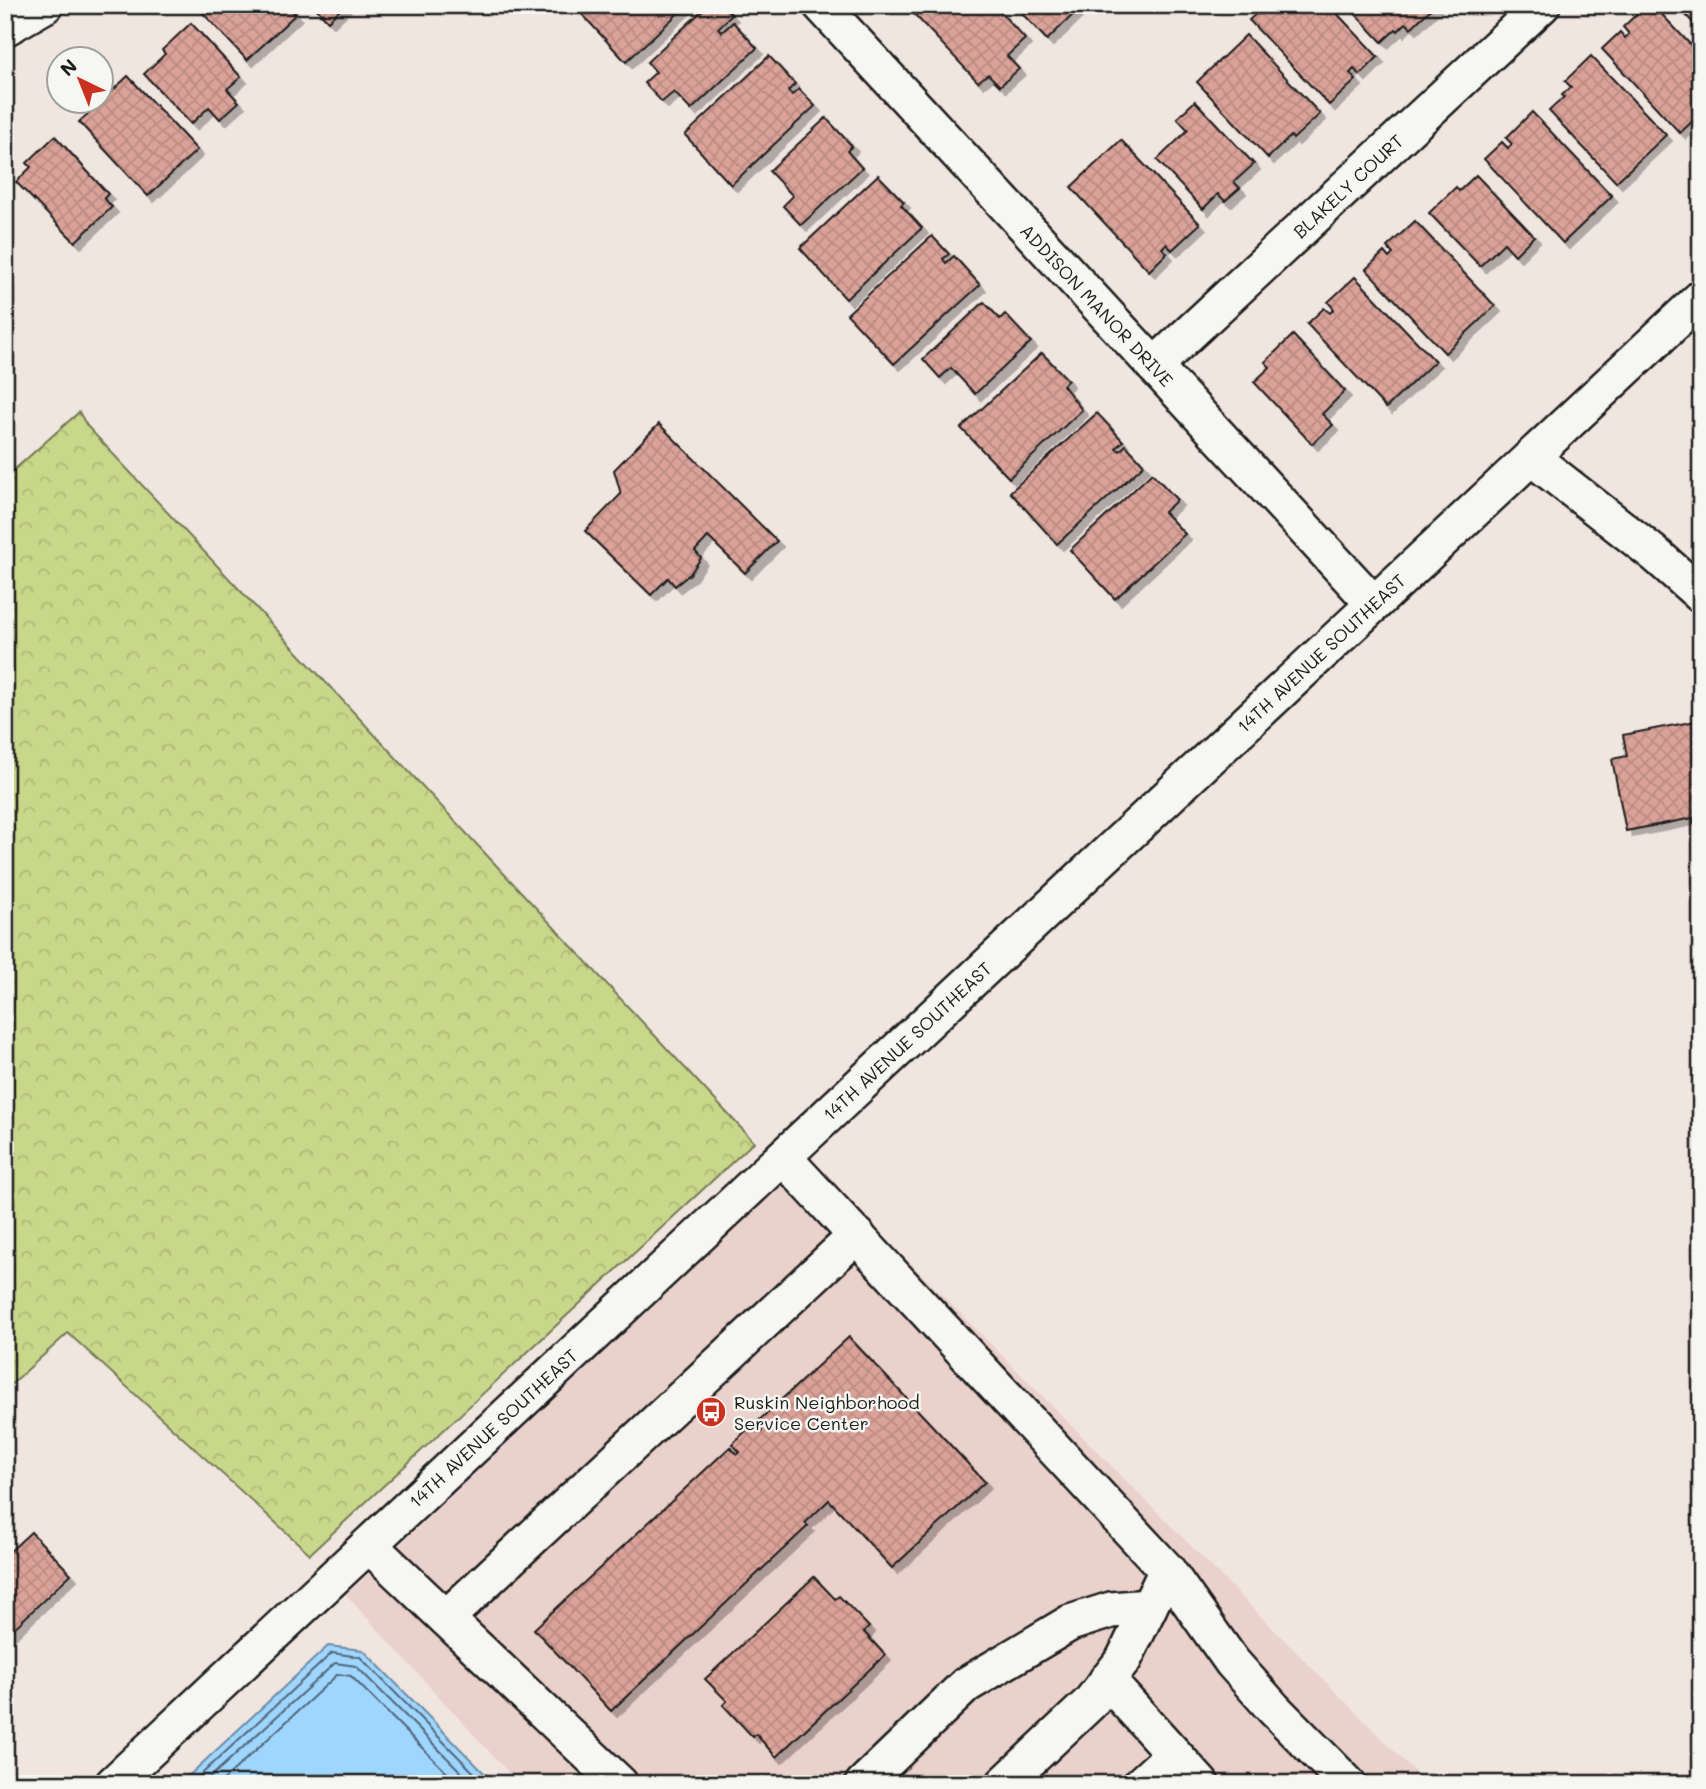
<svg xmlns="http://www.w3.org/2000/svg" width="1706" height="1789" font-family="Mali,sans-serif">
	<defs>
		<pattern id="forest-crowns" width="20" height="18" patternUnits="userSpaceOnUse" patternTransform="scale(1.75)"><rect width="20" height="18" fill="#c9d78a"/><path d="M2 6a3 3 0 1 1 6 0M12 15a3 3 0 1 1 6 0" fill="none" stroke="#acb876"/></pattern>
		<pattern id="building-cross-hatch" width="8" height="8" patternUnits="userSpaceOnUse" patternTransform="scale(1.75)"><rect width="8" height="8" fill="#dba299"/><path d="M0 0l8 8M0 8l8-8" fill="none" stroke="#bb8b83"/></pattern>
		<filter id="shadow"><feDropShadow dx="6" dy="6" stdDeviation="0" flood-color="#0004"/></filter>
	</defs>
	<rect width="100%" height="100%" fill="#f1e5e0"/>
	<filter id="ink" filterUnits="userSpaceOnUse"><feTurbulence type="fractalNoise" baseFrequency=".0143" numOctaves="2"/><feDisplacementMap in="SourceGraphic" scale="14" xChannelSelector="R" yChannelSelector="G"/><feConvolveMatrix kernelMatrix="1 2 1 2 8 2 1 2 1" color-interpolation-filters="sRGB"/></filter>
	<g filter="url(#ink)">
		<path fill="#ead1cb" d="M 809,1160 L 810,1162 L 1427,1784 L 519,1784 L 346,1595 Z"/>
		<path fill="url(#forest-crowns)" stroke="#727a53" stroke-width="2" d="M 79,412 L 87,426 L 754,1142 L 310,1554 L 68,1333 L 5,1390 L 5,478 Z"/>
		<path fill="#9fd6ff" stroke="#6b8ca4" stroke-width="2" d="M 328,1646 L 363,1650 L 495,1784 L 180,1784 Z"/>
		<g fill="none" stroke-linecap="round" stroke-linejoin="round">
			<g stroke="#506677" stroke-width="2">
				<path d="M 191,1784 L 332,1653 L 360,1657 L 485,1784"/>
				<path d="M 203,1784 L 335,1663 L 356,1666 L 473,1784"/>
				<path d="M 219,1784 L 338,1674 L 351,1676 L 458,1784"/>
			</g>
		</g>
		<g fill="url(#building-cross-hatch)" stroke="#1c1c1c" stroke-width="2" filter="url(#shadow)">
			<path d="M 203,5 L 287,5 L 296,14 L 247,60 L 199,9 Z"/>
			<path d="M 313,5 L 345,5 L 328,21 Z"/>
			<path d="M 586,5 L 687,5 L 626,62 L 579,11 Z"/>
			<path d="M 708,5 L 722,5 L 732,15 L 718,28 L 722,32 L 733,22 L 757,48 L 691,110 L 674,92 L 662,102 L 644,83 L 656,72 L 647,62 Z"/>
			<path d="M 924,5 L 938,5 L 944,11 L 947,7 L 945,5 L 994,5 L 1025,39 L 1007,56 L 1019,69 L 1000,86 L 988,74 L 978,82 L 914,14 Z"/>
			<path d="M 1014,5 L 1083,5 L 1047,40 Z"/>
			<path d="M 1266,5 L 1329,5 L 1378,57 L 1360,75 L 1354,69 L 1350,73 L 1356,80 L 1329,105 L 1249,20 Z"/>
			<path d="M 1347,5 L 1435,5 L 1411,28 L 1406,23 L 1398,31 L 1396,29 L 1382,42 Z"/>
			<path d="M 1646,5 L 1653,5 L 1701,56 L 1701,113 L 1680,133 L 1602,49 L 1620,32 L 1625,38 L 1629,34 L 1623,27 Z"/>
			<path d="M 1676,5 L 1701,5 L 1701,31 Z"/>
			<path d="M 191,23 L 241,77 L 227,89 L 239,102 L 220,119 L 209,107 L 191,124 L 144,74 L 165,54 L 162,50 Z"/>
			<path d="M 1246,35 L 1320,114 L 1293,139 L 1291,136 L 1268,158 L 1197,82 Z"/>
			<path d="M 769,56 L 795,84 L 788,91 L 792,95 L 799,89 L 815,106 L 731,185 L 685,135 Z"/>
			<path d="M 1591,56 L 1666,135 L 1616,182 L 1549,111 L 1564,97 L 1562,95 L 1571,87 L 1565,81 Z"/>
			<path d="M 128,76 L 197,150 L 148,196 L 79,122 Z"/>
			<path d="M 1195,101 L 1254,164 L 1234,182 L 1240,188 L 1225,201 L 1218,194 L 1203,209 L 1157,160 L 1188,130 L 1177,118 Z"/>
			<path d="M 1532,112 L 1612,196 L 1563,243 L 1484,159 L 1502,142 L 1508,148 L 1512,144 L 1506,138 Z"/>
			<path d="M 826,118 L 852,146 L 847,151 L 862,168 L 801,225 L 783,206 L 793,196 L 769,171 Z"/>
			<path d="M 55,136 L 108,194 L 104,198 L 112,207 L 75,242 L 16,182 L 31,167 L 27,163 Z"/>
			<path d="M 1121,140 L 1200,224 L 1172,250 L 1166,244 L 1162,248 L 1167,253 L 1149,271 L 1071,187 Z"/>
			<path d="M 878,175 L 904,202 L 901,205 L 922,228 L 846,299 L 800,248 Z"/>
			<path d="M 1476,175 L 1534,236 L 1515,255 L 1504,243 L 1480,266 L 1429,213 L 1456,187 L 1459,191 Z"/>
			<path d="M 1415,221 L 1495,306 L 1445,353 L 1366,269 L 1384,252 L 1389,258 L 1393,254 L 1387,247 Z"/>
			<path d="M 932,236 L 949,254 L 943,259 L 946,263 L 954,256 L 980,285 L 894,364 L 847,314 Z"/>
			<path d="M 1355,277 L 1435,361 L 1386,408 L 1307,324 L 1324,308 L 1330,313 L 1334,309 L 1328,302 Z"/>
			<path d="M 984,302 L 1000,319 L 1005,314 L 1031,342 L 975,394 L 951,368 L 940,378 L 923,359 Z"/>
			<path d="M 1293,335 L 1345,391 L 1322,414 L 1333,425 L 1312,444 L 1254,382 L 1270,367 L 1265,362 Z"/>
			<path d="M 1042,353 L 1068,380 L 1063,385 L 1082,410 L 1009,478 L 961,428 Z"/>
			<path d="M 1097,413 L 1123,441 L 1116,448 L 1120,451 L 1126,445 L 1144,465 L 1057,544 L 1010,492 Z"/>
			<path d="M 659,424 L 777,541 L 745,573 L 708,537 L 695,551 L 701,558 L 690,574 L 675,586 L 668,578 L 651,595 L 585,531 L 621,494 L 614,470 Z"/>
			<path d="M 1152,473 L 1177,500 L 1164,512 L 1185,534 L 1115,599 L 1070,550 Z"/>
			<path d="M 1701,720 L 1701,822 L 1694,823 L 1693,818 L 1626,831 L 1612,759 L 1627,756 L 1623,735 Z"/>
			<path d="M 849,1337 L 985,1482 L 892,1568 L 829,1500 L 805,1523 L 808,1526 L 611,1711 L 534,1629 L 730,1447 L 737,1454 L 740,1452 L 732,1444 L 752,1425 L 760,1433 L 762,1431 L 755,1424 Z"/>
			<path d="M 31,1532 L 71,1574 L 5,1637 L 5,1556 Z"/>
			<path d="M 814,1577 L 835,1599 L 839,1596 L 869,1627 L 864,1632 L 885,1655 L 776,1757 L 756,1734 L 753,1737 L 723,1705 L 727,1701 L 705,1679 Z"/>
		</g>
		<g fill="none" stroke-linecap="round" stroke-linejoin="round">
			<g stroke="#1c1c1c" stroke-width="40">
				<g id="minor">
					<path d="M 821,5 L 1374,604"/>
					<path d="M 5,28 L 45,5"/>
					<path d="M 1154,366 L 1542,5"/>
					<path d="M 1531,457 L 1656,555 L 1701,595"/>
					<path d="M 783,1157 L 1167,1570 L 1124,1659 L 1090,1703 L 1004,1784"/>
					<path d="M 369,1545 L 620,1784"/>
					<path d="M 1167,1570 L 1232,1662 L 1273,1708 L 1348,1784"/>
					<path d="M 446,1618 L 857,1235"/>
					<path d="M 1107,1680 L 1201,1784"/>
					<path d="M 113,1784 L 1701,298"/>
					<path d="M 863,1784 L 966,1685 L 1070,1623 L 1111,1610 L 1149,1607"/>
					<path d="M 1141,1784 L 1174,1754"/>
				</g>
			</g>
			<use href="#minor" stroke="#f6f6f2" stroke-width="35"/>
		</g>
	</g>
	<defs>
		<g id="bus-disc" transform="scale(1.575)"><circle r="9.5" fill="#c8321e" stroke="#f6f6f2"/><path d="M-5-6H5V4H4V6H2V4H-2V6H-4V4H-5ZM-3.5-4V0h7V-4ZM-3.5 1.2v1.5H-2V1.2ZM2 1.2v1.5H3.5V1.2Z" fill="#fff"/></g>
	</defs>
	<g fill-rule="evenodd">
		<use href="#bus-disc" x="711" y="1412"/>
	</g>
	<g text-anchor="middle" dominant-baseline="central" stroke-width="5" stroke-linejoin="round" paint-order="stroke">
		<g font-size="18" fill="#1c1c1c" stroke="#f6f6f2">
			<text transform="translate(1348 186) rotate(-43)">BLAKELY COURT</text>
			<text transform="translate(1097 305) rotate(47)">ADDISON MANOR DRIVE</text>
			<text transform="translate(1321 653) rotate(-43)">14TH AVENUE SOUTHEAST</text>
			<text transform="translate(907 1041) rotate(-43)">14TH AVENUE SOUTHEAST</text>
			<text transform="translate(493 1428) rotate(-43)">14TH AVENUE SOUTHEAST</text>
		</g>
		<g font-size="18" fill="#1c1c1c" stroke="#f6f6f2" text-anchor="start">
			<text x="734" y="1402">Ruskin Neighborhood<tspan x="734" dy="21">Service Center</tspan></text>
		</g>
	</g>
	<rect width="1706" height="1789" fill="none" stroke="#f6f6f2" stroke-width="28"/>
	<rect x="14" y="14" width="1678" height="1761" fill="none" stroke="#1c1c1c" stroke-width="2.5" filter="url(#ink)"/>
	<g transform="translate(80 80) rotate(317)"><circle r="33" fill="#f6f6f2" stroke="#9f9f9c" stroke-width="2"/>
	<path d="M0-5L12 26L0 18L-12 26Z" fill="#c8321e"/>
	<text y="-10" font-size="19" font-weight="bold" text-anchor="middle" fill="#1c1c1c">N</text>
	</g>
</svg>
